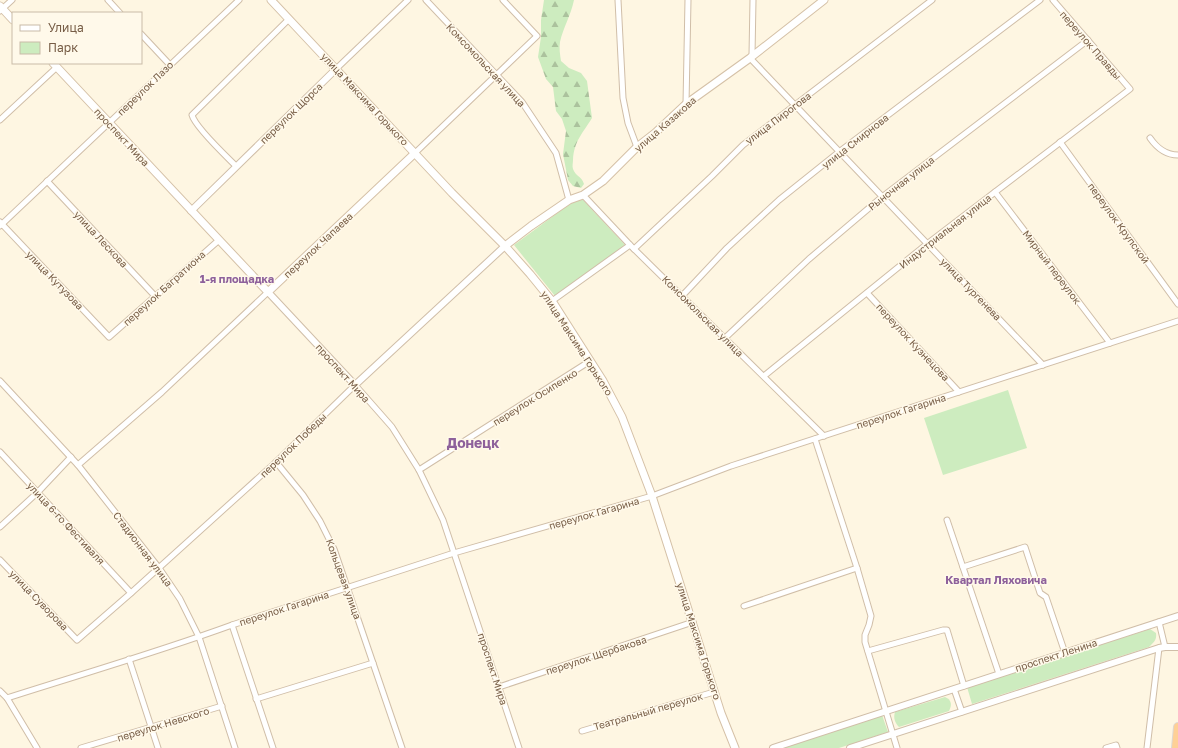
<svg xmlns="http://www.w3.org/2000/svg" width="1178" height="748" font-family="'Golos Text',sans-serif">
	<defs>
		<pattern id="forest-firs" width="22" height="20" patternUnits="userSpaceOnUse"><rect width="22" height="20" fill="#cdecbf"/><path d="M5 1l3.5 6h-7zM16 11l3.5 6h-7z" fill="#abc29d"/></pattern>
	</defs>
	<rect width="100%" height="100%" fill="#fef6e2"/>
	<g fill="#cdecbf">
		<path d="M 575,200 L 583,200 L 626,246 L 555,296 L 514,245 Z"/>
		<path d="M 1008,390 L 1027,448 L 943,475 L 924,418 Z"/>
		<path d="M 1150,629 L 1156,633 C 1157,640 1154,642 1149,647 L 972,704 L 967,687 Z"/>
		<path d="M 945,697 C 952,700 952,705 949,711 L 899,727 C 895,723 893,718 895,712 Z"/>
		<path d="M 882,715 L 888,732 L 839,748 L 780,748 Z"/>
	</g>
	<path fill="url(#forest-firs)" d="M 544,0 L 574,0 C 571,15 563,28 560,42 C 559,48 560,55 561,61 L 569,68 L 581,73 L 587,81 L 592,118 C 583,133 574,141 573,160 C 573,163 572,166 573,169 C 576,177 581,175 584,184 L 581,188 L 573,186 L 568,180 L 563,154 L 566,131 L 562,119 L 556,111 L 553,87 L 546,79 L 538,57 L 541,37 L 541,20 Z"/>
	<g fill="none" stroke-linecap="round" stroke-linejoin="round">
		<g stroke="#d0bea8" stroke-width="7">
			<g id="minor">
				<path d="M 108,0 L 120,13"/>
				<path d="M 426,0 L 522,102 L 556,153 L 569,200"/>
				<path d="M 618,0 L 623,98 L 628,123 L 637,147"/>
				<path d="M 0,11 L 12,0"/>
				<path d="M 141,34 L 170,65"/>
				<path d="M 752,55 L 753,0"/>
				<path d="M 750,58 L 1043,365"/>
				<path d="M 336,69 L 408,0"/>
				<path d="M 686,104 L 688,0"/>
				<path d="M 0,120 L 57,67"/>
				<path d="M 1150,138 C 1157,148 1165,155 1178,155"/>
				<path d="M 1060,142 L 1178,304"/>
				<path d="M 415,153 L 537,36 L 503,0"/>
				<path d="M 236,166 C 226,156 195,127 192,115 L 289,19"/>
				<path d="M 47,181 L 155,296"/>
				<path d="M 995,192 L 1110,343"/>
				<path d="M 583,195 L 630,245 L 824,436"/>
				<path d="M 0,222 L 109,337 L 219,240"/>
				<path d="M 0,226 L 239,0"/>
				<path d="M 634,249 L 712,176 L 743,145 L 932,0"/>
				<path d="M 867,293 L 959,392"/>
				<path d="M 682,296 L 727,248 L 779,200 L 839,152 L 1040,0"/>
				<path d="M 552,301 L 630,245"/>
				<path d="M 725,338 L 809,259 L 882,197 L 1088,40"/>
				<path d="M 764,376 L 927,244 L 1130,89 L 1053,0"/>
				<path d="M 0,381 L 78,465 L 159,568 L 180,599 L 199,637 L 235,748"/>
				<path d="M 815,439 L 857,568 L 871,616 L 869,625 L 865,635 L 865,642 L 897,748"/>
				<path d="M 0,452 L 131,593"/>
				<path d="M 276,462 L 303,495 L 320,521 L 334,549 L 402,748"/>
				<path d="M 78,465 L 162,392 L 268,292"/>
				<path d="M 419,470 L 590,361"/>
				<path d="M 947,520 L 999,674"/>
				<path d="M 0,527 L 38,492 L 71,457"/>
				<path d="M 0,560 L 77,640 L 131,593 L 276,462 L 355,385 L 392,427 L 419,470 L 443,520 L 519,748"/>
				<path d="M 963,567 L 1025,547 L 1040,593 L 1046,597 L 1065,653"/>
				<path d="M 744,606 L 857,568"/>
				<path d="M 1159,622 L 1165,647"/>
				<path d="M 232,625 L 273,748"/>
				<path d="M 868,651 L 943,630 L 947,630 L 964,686"/>
				<path d="M 129,659 L 158,748"/>
				<path d="M 499,687 L 693,622"/>
				<path d="M 954,689 L 962,712"/>
				<path d="M 0,691 L 7,698 L 37,748"/>
				<path d="M 7,698 C 82,674 158,652 232,625 L 454,553 L 652,496 L 731,466 L 1178,321"/>
				<path d="M 256,699 L 373,663"/>
				<path d="M 582,731 L 714,692"/>
				<path d="M 81,748 L 222,706"/>
				<path d="M 1106,748 L 1116,745 L 1117,748"/>
				<path d="M 1147,748 L 1159,648"/>
			</g>
		</g>
		<g stroke="#d0bea8" stroke-width="8">
			<g id="tertiary">
				<path d="M 191,211 L 336,69"/>
				<path d="M 268,292 L 355,385 L 505,246"/>
				<path d="M 773,748 L 1178,616"/>
				<path d="M 850,748 L 1159,648 L 1165,647 L 1178,647"/>
			</g>
		</g>
		<g stroke="#d5c1a7" stroke-width="9">
			<g id="secondary">
				<path d="M 271,0 L 452,193 L 505,246 L 530,274 L 552,301 L 603,381 L 622,417 L 652,496 L 721,713 L 735,748"/>
				<path d="M 0,6 L 13,20"/>
				<path d="M 53,63 L 268,292 L 415,153"/>
				<path d="M 505,246 L 531,226 L 569,200 L 583,195 L 603,181 L 637,147 L 655,133 L 686,104 L 750,58 L 824,0"/>
			</g>
		</g>
		<g stroke="#ded8d3" stroke-width="10">
			<path id="trunk" d="M 1176,748 L 1178,727"/>
		</g>
		<use href="#minor" stroke="#fff" stroke-width="5"/>
		<use href="#tertiary" stroke="#fff" stroke-width="6"/>
		<use href="#secondary" stroke="#fff" stroke-width="7"/>
		<use href="#trunk" stroke="#fed096" stroke-width="8"/>
	</g>
	<g text-anchor="middle" dominant-baseline="central" stroke-width="3" stroke-linejoin="round" paint-order="stroke">
		<g font-size="10" fill="#775d46" stroke="#fff9ea">
			<text transform="translate(1091 45) rotate(49)">переулок Правды</text>
			<text transform="translate(486 65) rotate(47)">Комсомольская улица</text>
			<text transform="translate(145 88) rotate(-44)">переулок Лазо</text>
			<text transform="translate(365 99) rotate(47)">улица Максима Горького</text>
			<text transform="translate(291 113) rotate(-44)">переулок Щорса</text>
			<text transform="translate(778 118) rotate(-37)">улица Пирогова</text>
			<text transform="translate(665 124) rotate(-41)">улица Казакова</text>
			<text transform="translate(122 137) rotate(47)">проспект Мира</text>
			<text transform="translate(855 141) rotate(-38)">улица Смирнова</text>
			<text transform="translate(901 183) rotate(-38)">Рыночная улица</text>
			<text transform="translate(1119 223) rotate(54)">переулок Крупской</text>
			<text transform="translate(945 231) rotate(-38)">Индустриальная улица</text>
			<text transform="translate(101 239) rotate(47)">улица Лескова</text>
			<text transform="translate(318 245) rotate(-43)">переулок Чапаева</text>
			<text transform="translate(1052 267) rotate(53)">Мирный переулок</text>
			<text transform="translate(55 280) rotate(46)">улица Кутузова</text>
			<text transform="translate(164 288) rotate(-42)">переулок Багратиона</text>
			<text transform="translate(971 289) rotate(46)">улица Тургенева</text>
			<text transform="translate(703 316) rotate(45)">Комсомольская улица</text>
			<text transform="translate(913 342) rotate(47)">переулок Кузнецова</text>
			<text transform="translate(577 343) rotate(57)">улица Максима Горького</text>
			<text transform="translate(343 373) rotate(48)">проспект Мира</text>
			<text transform="translate(535 397) rotate(-32)">переулок Осипенко</text>
			<text transform="translate(901 411) rotate(-18)">переулок Гагарина</text>
			<text transform="translate(293 445) rotate(-44)">переулок Победы</text>
			<text transform="translate(594 513) rotate(-16)">переулок Гагарина</text>
			<text transform="translate(66 523) rotate(47)">улица 6-го Фестиваля</text>
			<text transform="translate(143 549) rotate(53)">Стадионная улица</text>
			<text transform="translate(344 579) rotate(70)">Кольцевая улица</text>
			<text transform="translate(39 600) rotate(46)">улица Суворова</text>
			<text transform="translate(284 608) rotate(-18)">переулок Гагарина</text>
			<text transform="translate(699 641) rotate(72)">улица Максима Горького</text>
			<text transform="translate(596 655) rotate(-18)">переулок Щербакова</text>
			<text transform="translate(1056 655) rotate(-18)">проспект Ленина</text>
			<text transform="translate(493 669) rotate(72)">проспект Мира</text>
			<text transform="translate(648 711) rotate(-16)">Театральный переулок</text>
			<text transform="translate(163 724) rotate(-17)">переулок Невского</text>
		</g>
		<g font-size="11" font-weight="bold" fill="#8e619b" stroke="#fff9ea">
			<text x="237" y="278">1-я площадка</text>
			<text x="996" y="579">Квартал Ляховича</text>
		</g>
		<g font-size="14" font-weight="bold" fill="#8e619b" stroke="#fff9ea">
			<text x="473" y="442">Донецк</text>
		</g>
	</g>
	<rect x="12" y="12" width="130" height="52" fill="#fff9ea" stroke="#c9bba8"/>
	<rect x="20" y="25" width="20" height="6" fill="#ffffff" stroke="#c9bba8"/>
	<text x="48" y="32" font-size="12" fill="#775d46">Улица</text>
	<rect x="20" y="42" width="20" height="12" fill="#cdecbf" stroke="#c9bba8"/>
	<text x="48" y="52" font-size="12" fill="#775d46">Парк</text>
</svg>
